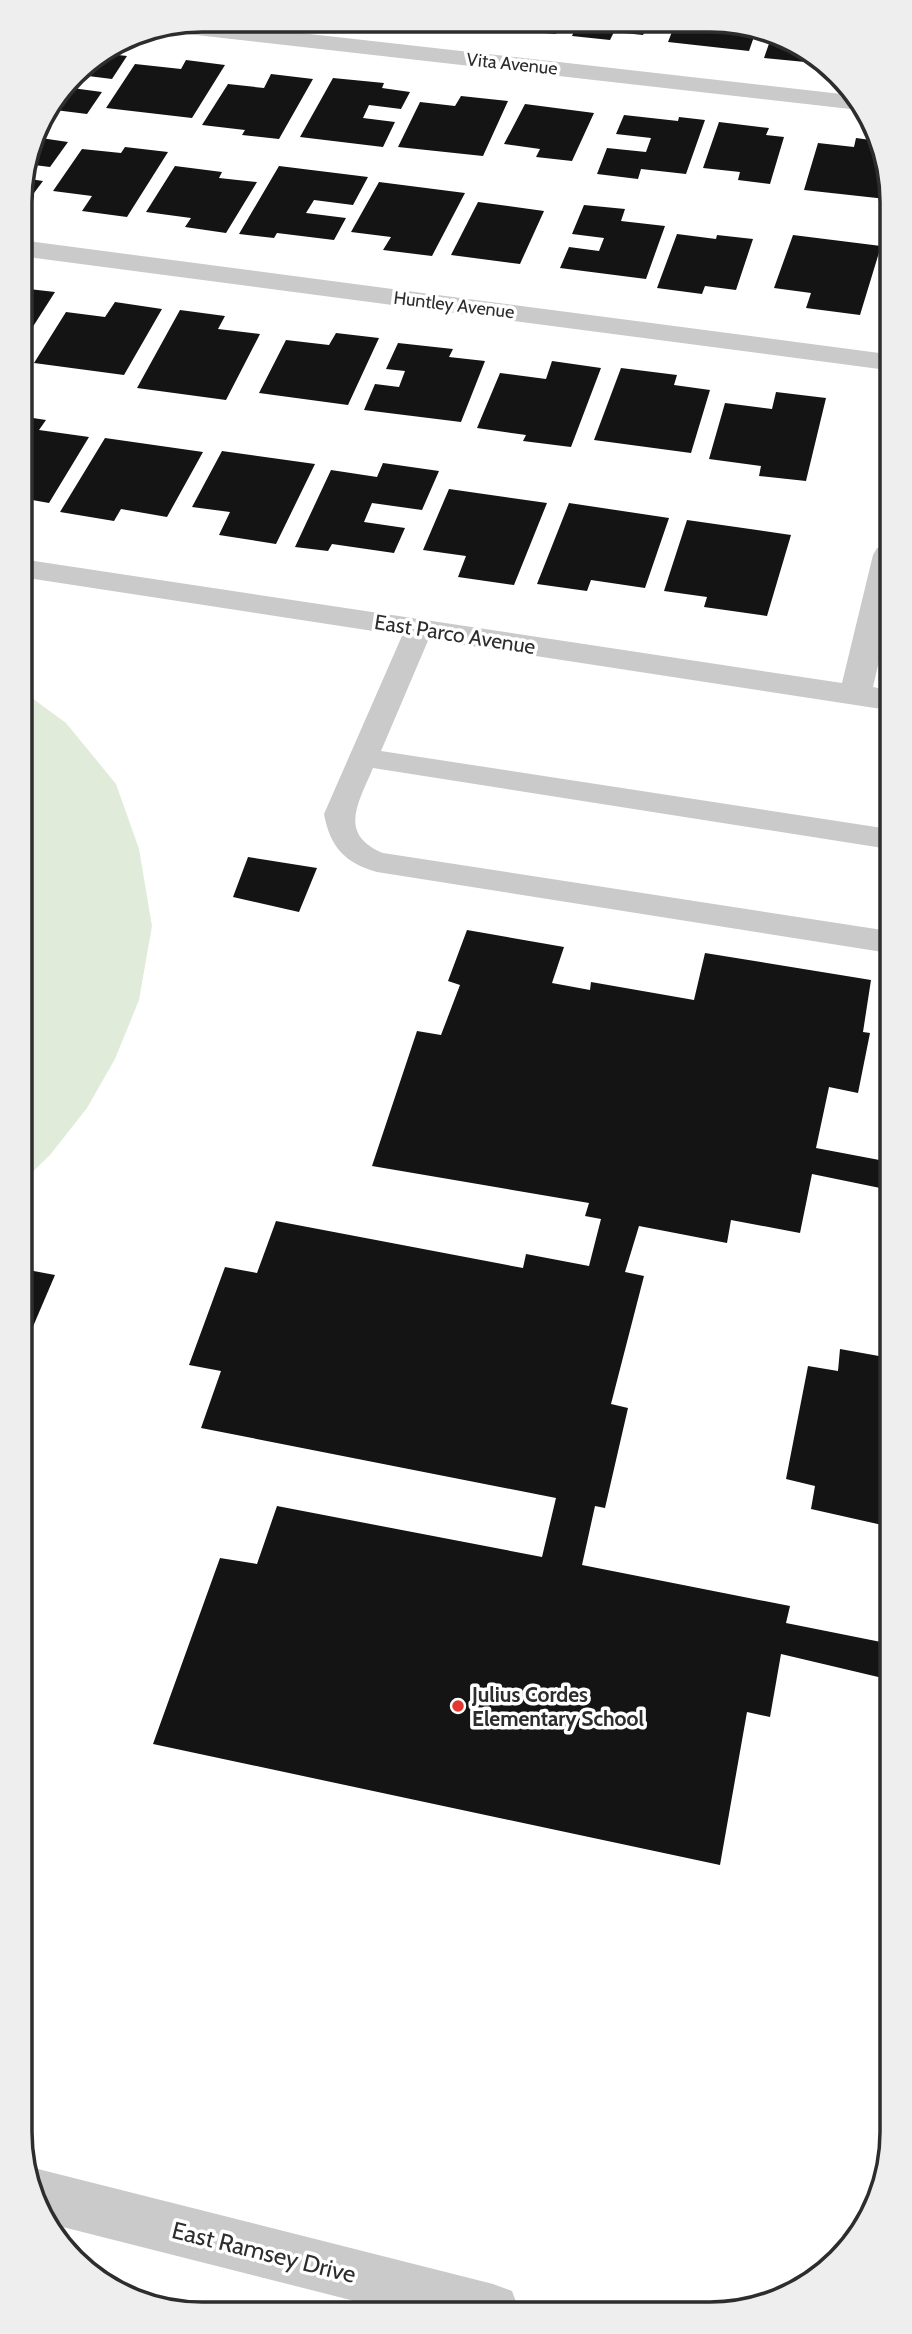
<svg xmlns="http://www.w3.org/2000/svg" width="912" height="2334" font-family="Cabin,sans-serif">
	<rect width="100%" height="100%" fill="#fff"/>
	<path fill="#e1ebda" d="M 21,690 L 66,723 L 116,784 L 139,849 L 152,926 L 139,1000 L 115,1059 L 87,1108 L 50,1155 L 23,1181 Z"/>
	<g fill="#141414">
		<path d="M 514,21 L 561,22 L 556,34 L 510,30 Z"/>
		<path d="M 578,22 L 649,22 L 643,35 L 614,32 L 610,40 L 572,36 Z"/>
		<path d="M 715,22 L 746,23 L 757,28 L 749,51 L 668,42 L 675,24 L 713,28 Z"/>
		<path d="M 772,35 L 817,58 L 807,57 L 805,62 L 764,58 Z"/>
		<path d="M 100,53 L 127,56 L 112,79 L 80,75 L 72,88 L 102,92 L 87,114 L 47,109 L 81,65 Z"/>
		<path d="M 186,60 L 225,65 L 192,118 L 106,108 L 135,64 L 181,69 Z"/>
		<path d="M 271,74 L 313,79 L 279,139 L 242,135 L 245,130 L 202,125 L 228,84 L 264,88 Z"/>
		<path d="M 333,78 L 384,83 L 382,88 L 410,92 L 401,109 L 369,105 L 363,118 L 395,122 L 383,147 L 300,137 Z"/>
		<path d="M 461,96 L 508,101 L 483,156 L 398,147 L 420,102 L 455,106 Z"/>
		<path d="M 525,104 L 594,113 L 572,161 L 536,157 L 540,149 L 504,144 Z"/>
		<path d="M 624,115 L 678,121 L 679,117 L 705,120 L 686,174 L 641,169 L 638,179 L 597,174 L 607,148 L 646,152 L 651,138 L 616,134 Z"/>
		<path d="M 719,122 L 769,128 L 766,135 L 784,137 L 770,184 L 738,180 L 740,172 L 703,168 Z"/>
		<path d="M 34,137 L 68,142 L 50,167 L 26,164 Z"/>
		<path d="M 856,138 L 878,141 L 887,155 L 886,199 L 804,190 L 818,143 L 854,147 Z"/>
		<path d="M 125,147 L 168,152 L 127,217 L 82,211 L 92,196 L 53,191 L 82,149 L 121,153 Z"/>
		<path d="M 175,166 L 222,172 L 219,178 L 257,182 L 226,233 L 185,227 L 191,218 L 146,212 Z"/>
		<path d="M 279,166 L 368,177 L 353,205 L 314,200 L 306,213 L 346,218 L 334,240 L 277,233 L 274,238 L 239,234 Z"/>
		<path d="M 23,178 L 43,181 L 28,201 L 20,199 Z"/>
		<path d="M 379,182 L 465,193 L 432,256 L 383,250 L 391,237 L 351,232 Z"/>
		<path d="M 478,202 L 544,211 L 520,264 L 451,255 Z"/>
		<path d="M 584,205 L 625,209 L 621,221 L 665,226 L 646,279 L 560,268 L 569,247 L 599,251 L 604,238 L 572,234 Z"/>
		<path d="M 677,234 L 716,239 L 717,235 L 753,239 L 736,290 L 705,286 L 702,294 L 657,288 Z"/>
		<path d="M 793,235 L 881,246 L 860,315 L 806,308 L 811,293 L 774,288 Z"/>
		<path d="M 20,288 L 55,292 L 20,347 Z"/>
		<path d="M 115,302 L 162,309 L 124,375 L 34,363 L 66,312 L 105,317 Z"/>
		<path d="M 180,310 L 225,316 L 218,329 L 260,334 L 226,400 L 137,388 Z"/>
		<path d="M 336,333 L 379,338 L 348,405 L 259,393 L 286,340 L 329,345 Z"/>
		<path d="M 398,343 L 453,349 L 449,357 L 485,361 L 461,422 L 364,410 L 375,384 L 399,387 L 405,371 L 386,369 Z"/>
		<path d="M 552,361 L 601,368 L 571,447 L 523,441 L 526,435 L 477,428 L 500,373 L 546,379 Z"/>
		<path d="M 621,368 L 677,375 L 674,385 L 710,390 L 691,453 L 594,440 Z"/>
		<path d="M 776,392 L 826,398 L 806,481 L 759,476 L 761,466 L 709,459 L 725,403 L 772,409 Z"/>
		<path d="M 20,416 L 46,420 L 39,430 L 89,437 L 49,503 L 21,498 Z"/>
		<path d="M 105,438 L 203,452 L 167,517 L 121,509 L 114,521 L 60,512 Z"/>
		<path d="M 222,451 L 315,464 L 276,544 L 219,535 L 230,512 L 192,507 Z"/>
		<path d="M 383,463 L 439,471 L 422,510 L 372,503 L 364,522 L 405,528 L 394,553 L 332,544 L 328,551 L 295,547 L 331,470 L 377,477 Z"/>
		<path d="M 449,489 L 547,503 L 514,585 L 458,577 L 466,556 L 423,550 Z"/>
		<path d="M 569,503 L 669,518 L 645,588 L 591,580 L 587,591 L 537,584 Z"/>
		<path d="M 687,520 L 791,535 L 767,616 L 704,607 L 707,597 L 664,591 Z"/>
		<path d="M 248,857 L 317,868 L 299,912 L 233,897 Z"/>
		<path d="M 467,930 L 564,947 L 552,983 L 590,990 L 591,982 L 694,1000 L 705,953 L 871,980 L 863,1032 L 870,1033 L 858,1093 L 829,1087 L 816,1148 L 890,1162 L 890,1213 L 881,1211 L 885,1189 L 812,1174 L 800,1233 L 731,1220 L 727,1243 L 639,1226 L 625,1272 L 644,1276 L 611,1404 L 628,1408 L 605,1508 L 595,1506 L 582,1565 L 790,1606 L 786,1623 L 891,1644 L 891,1680 L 781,1654 L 770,1717 L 747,1712 L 720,1865 L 153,1744 L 220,1558 L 257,1564 L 277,1506 L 542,1557 L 556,1498 L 201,1428 L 221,1371 L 189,1365 L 225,1267 L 257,1273 L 276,1221 L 523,1268 L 526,1254 L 589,1266 L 601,1219 L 585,1216 L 589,1203 L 372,1166 L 417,1031 L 441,1035 L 460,985 L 448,981 Z"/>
		<path d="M 23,1269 L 55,1275 L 23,1350 Z"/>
		<path d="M 840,1349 L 890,1358 L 891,1527 L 811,1509 L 815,1486 L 786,1479 L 808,1366 L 838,1371 Z"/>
	</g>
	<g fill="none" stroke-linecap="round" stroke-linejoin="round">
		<path fill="#cacaca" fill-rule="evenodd" d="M 419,621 L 429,623 L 433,629 L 381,751 L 889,829 L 889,849 L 373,768 C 359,802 337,834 383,853 L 889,931 L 889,953 L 377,872 C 345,863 330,847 324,814 L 405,629 L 409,623 Z"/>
		<g fill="#cacaca" fill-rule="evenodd">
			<path d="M 195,21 L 850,95 L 859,110 L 170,32 L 160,27 Z"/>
			<path d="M 20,240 L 887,354 L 887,370 L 20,256 Z"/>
			<path d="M 888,546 L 888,622 L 873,687 L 888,690 L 888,710 L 21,577 L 21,559 L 842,683 L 873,555 L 877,548 Z"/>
			<path d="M 34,2168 L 493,2284 L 512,2291 L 519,2310 L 390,2310 L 51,2224 L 25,2179 L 25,2172 Z"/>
		</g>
	</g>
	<circle fill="#e33830" stroke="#fff" stroke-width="2.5" cx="458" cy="1706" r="7"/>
	<g text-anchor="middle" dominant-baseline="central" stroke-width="7" stroke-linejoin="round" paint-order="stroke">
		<g font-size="18" fill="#2d2d2d" stroke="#fff">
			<text transform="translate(512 64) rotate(6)">Vita Avenue</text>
			<text transform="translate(454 305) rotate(7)">Huntley Avenue</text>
		</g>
		<g font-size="21" fill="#2d2d2d" stroke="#fff">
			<text transform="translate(455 634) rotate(9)">East Parco Avenue</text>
		</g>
		<g font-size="21" font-weight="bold" fill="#2d2d2d" stroke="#fff" text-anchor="start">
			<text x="472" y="1694">Julius Cordes<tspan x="472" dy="24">Elementary School</tspan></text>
		</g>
		<g font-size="24" fill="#2d2d2d" stroke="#fff">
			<text transform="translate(264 2252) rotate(14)">East Ramsey Drive</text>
		</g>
	</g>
	<path d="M0 0H912V2334H0ZM202 32H710A170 170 0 0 1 880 202V2132A170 170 0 0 1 710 2302H202A170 170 0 0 1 32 2132V202A170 170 0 0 1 202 32Z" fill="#eee" fill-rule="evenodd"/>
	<path fill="none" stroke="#2d2d2d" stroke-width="3.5" d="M202 32H710A170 170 0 0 1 880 202V2132A170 170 0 0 1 710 2302H202A170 170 0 0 1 32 2132V202A170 170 0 0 1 202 32Z"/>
</svg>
